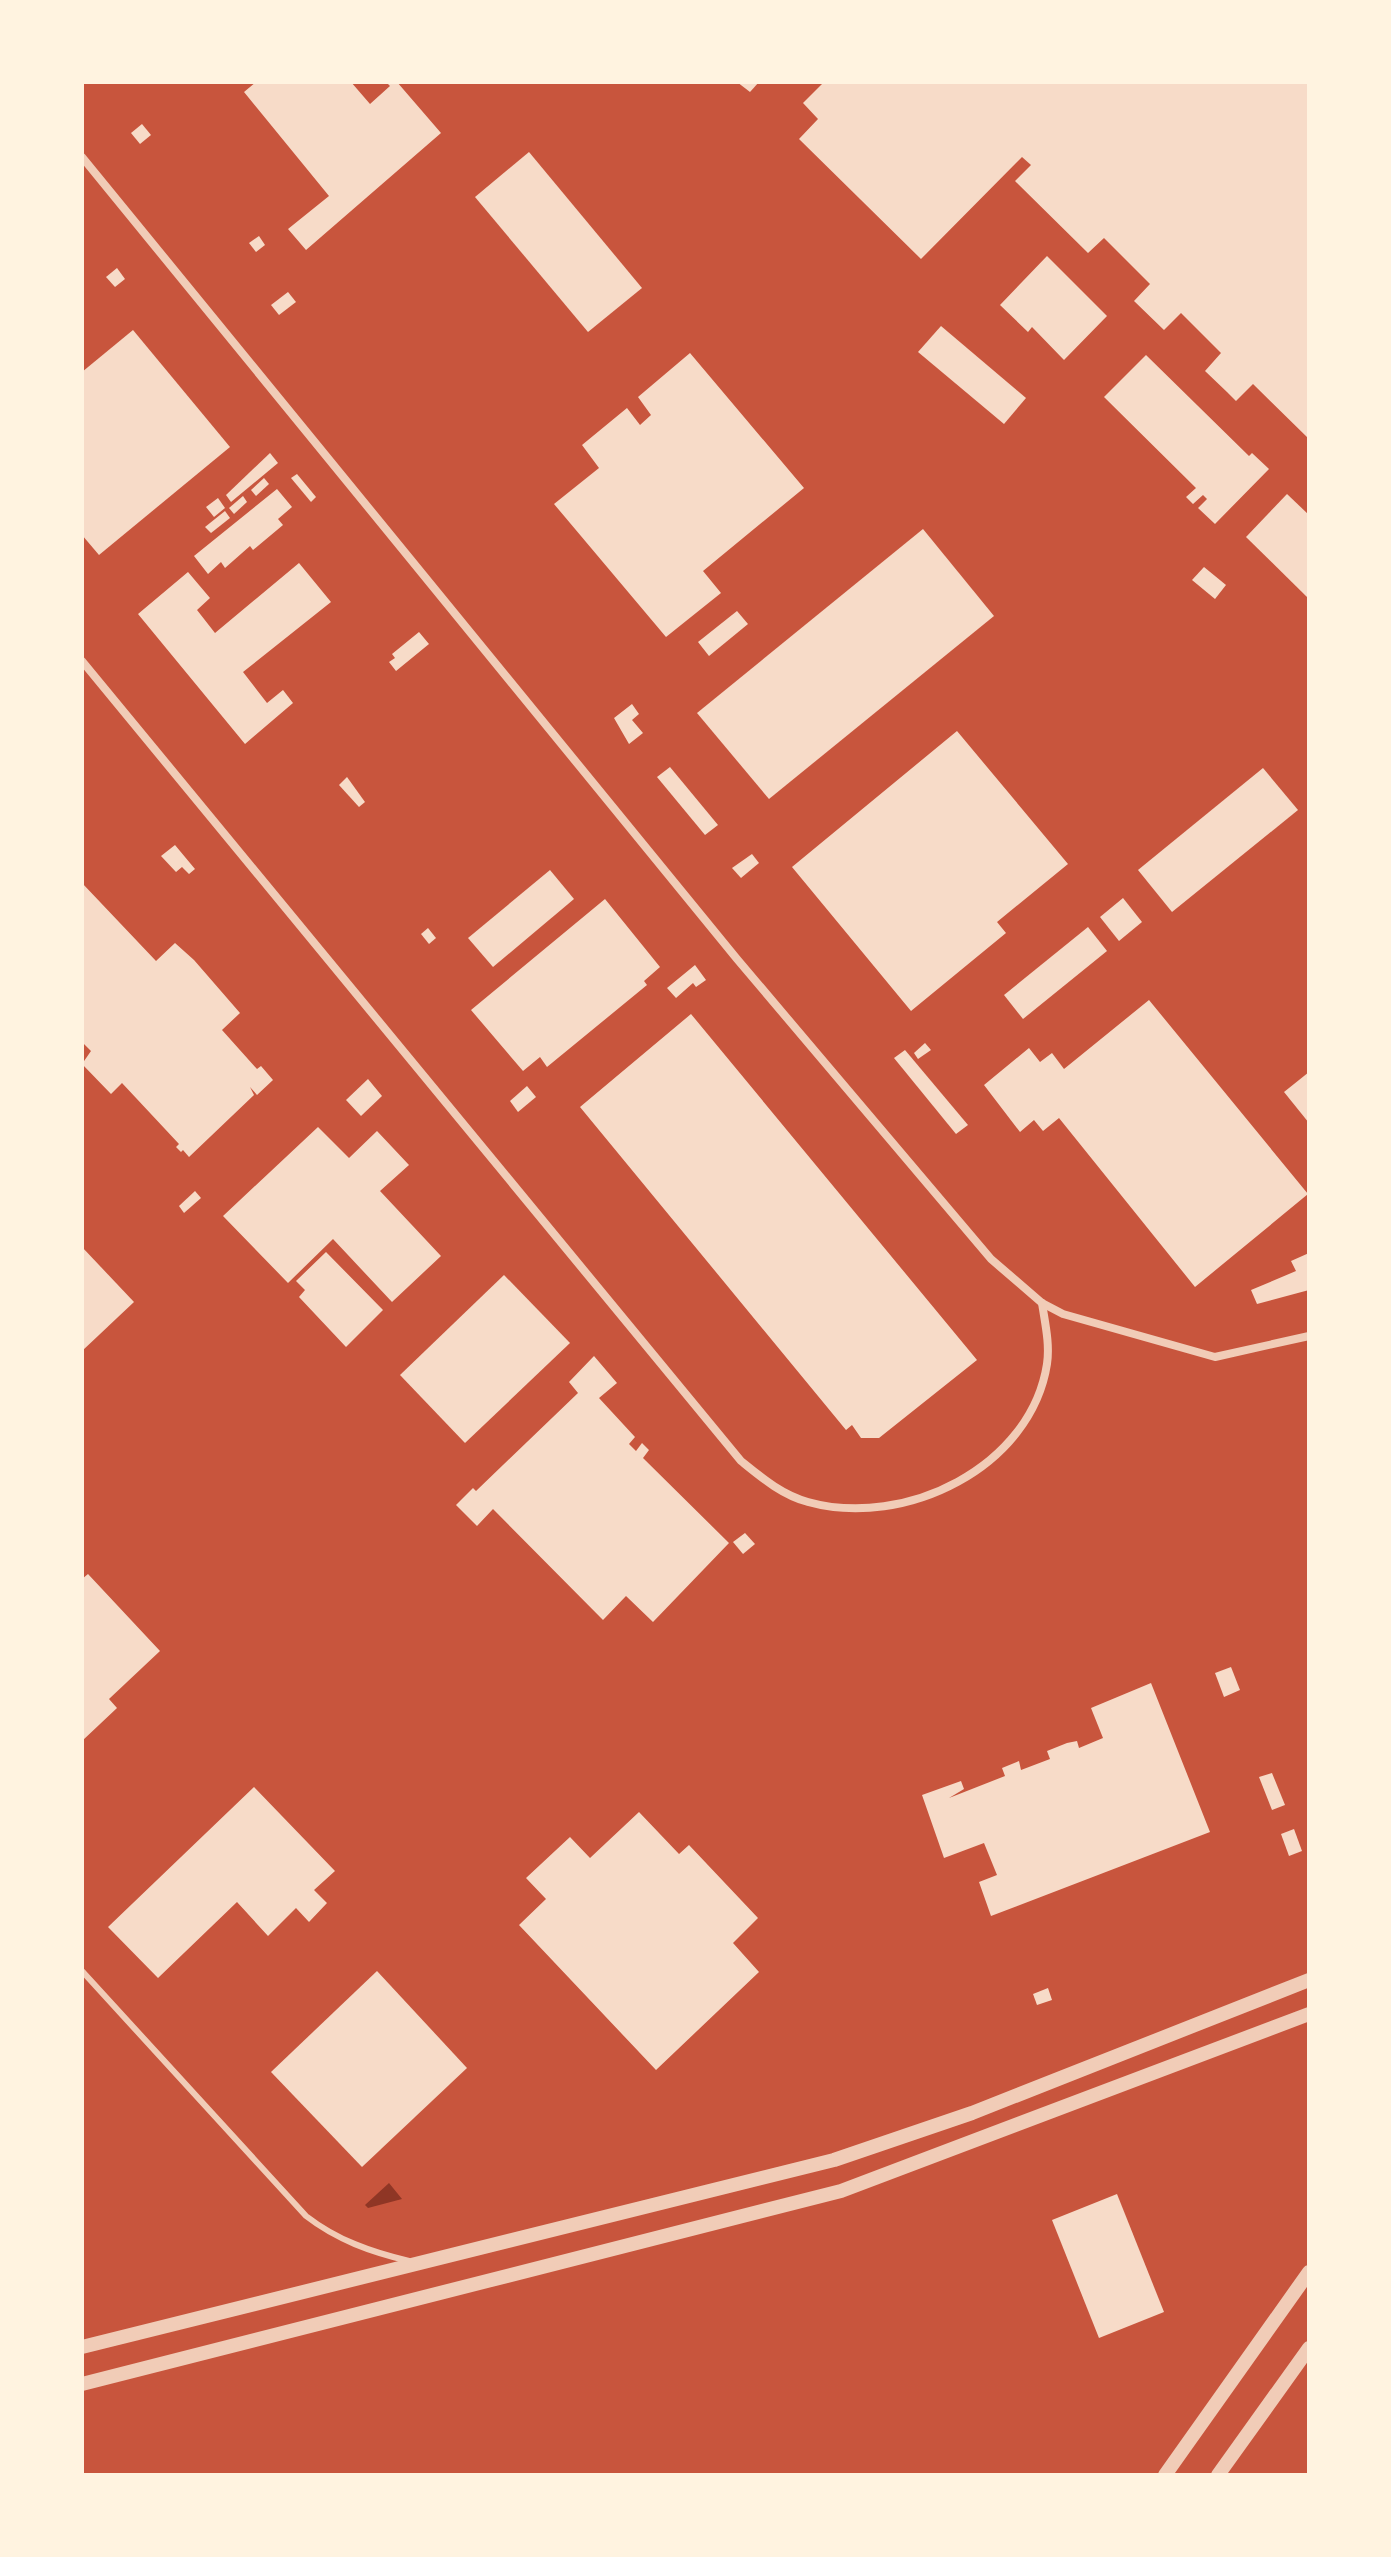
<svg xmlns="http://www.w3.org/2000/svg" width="1391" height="2557" font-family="'IBM Plex Serif',serif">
	<rect width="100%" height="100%" fill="#c8553d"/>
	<path fill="#8f3625" d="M 389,2183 L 402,2199 L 368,2208 L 365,2205 Z"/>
	<g fill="#f7dbc8">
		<path d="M 256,82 L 351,82 L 370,104 L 390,86 L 386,82 L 397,82 L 441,133 L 306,250 L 288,229 L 329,196 L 244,92 Z"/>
		<path d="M 737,82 L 759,82 L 750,92 Z"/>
		<path d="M 824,82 L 1309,82 L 1309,439 L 1253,384 L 1236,401 L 1227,392 L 1205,371 L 1221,353 L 1181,313 L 1164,330 L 1134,301 L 1150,284 L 1104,238 L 1088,253 L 1015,181 L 1031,165 L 1022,157 L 921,259 L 799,139 L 818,119 L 803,103 Z"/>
		<path d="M 142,124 L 151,135 L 140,144 L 131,133 Z"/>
		<path d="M 529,152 L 642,288 L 588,332 L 475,197 Z"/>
		<path d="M 259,236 L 265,245 L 256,252 L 249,243 Z"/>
		<path d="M 1047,256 L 1107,316 L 1064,360 L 1032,327 L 1028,332 L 1000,305 Z"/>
		<path d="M 117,268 L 125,279 L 115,287 L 106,277 Z"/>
		<path d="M 288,292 L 296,302 L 279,315 L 271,305 Z"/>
		<path d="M 941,326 L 1026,398 L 1004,424 L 918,352 Z"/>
		<path d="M 133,330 L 230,447 L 99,555 L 82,535 L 82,372 Z"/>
		<path d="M 690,353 L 804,488 L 703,571 L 721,593 L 666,637 L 554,504 L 599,468 L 582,445 L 627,408 L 640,425 L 651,415 L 638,397 Z"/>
		<path d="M 1146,355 L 1249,456 L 1252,453 L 1269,469 L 1215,524 L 1198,508 L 1207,499 L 1203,495 L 1193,504 L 1186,497 L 1196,488 L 1104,397 Z"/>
		<path d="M 270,453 L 278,463 L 231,502 L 226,495 Z"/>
		<path d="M 297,474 L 316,497 L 311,502 L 291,478 Z"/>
		<path d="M 264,478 L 269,484 L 256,496 L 251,490 Z"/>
		<path d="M 277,489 L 292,507 L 278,519 L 283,525 L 253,550 L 250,546 L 225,568 L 221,562 L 208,574 L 194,556 Z"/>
		<path d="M 1287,494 L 1309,515 L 1309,599 L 1246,537 Z"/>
		<path d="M 243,496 L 247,502 L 234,514 L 229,508 Z"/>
		<path d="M 218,498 L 225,508 L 214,517 L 206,507 Z"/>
		<path d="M 225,511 L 230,518 L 211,533 L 205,527 Z"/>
		<path d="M 923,529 L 994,616 L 769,799 L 697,713 Z"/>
		<path d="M 299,563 L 331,602 L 243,672 L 267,703 L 283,690 L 293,703 L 245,744 L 138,614 L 188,572 L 210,598 L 197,610 L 215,633 Z"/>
		<path d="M 1204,567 L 1226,585 L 1215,599 L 1192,580 Z"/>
		<path d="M 737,611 L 748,624 L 709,656 L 698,642 Z"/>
		<path d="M 419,632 L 429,644 L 396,671 L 389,662 L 395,658 L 392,654 Z"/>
		<path d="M 632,704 L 639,714 L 632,720 L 643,733 L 629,744 L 614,718 Z"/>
		<path d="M 957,731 L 1068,864 L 997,922 L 1006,933 L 911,1011 L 792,867 Z"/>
		<path d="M 670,767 L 718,825 L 705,835 L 657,777 Z"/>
		<path d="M 1263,768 L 1298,810 L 1172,912 L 1138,870 Z"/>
		<path d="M 347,777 L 365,802 L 359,807 L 339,785 Z"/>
		<path d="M 175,845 L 195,869 L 189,874 L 182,867 L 176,872 L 161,856 Z"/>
		<path d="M 752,854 L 759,863 L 741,878 L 732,868 Z"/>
		<path d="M 550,870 L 574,899 L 493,967 L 468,938 Z"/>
		<path d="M 82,883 L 156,961 L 175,943 L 194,960 L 240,1013 L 222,1030 L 257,1069 L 261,1066 L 273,1080 L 257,1095 L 250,1087 L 254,1095 L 189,1157 L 183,1150 L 181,1152 L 176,1147 L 179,1144 L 122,1083 L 111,1094 L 82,1064 L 91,1051 L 82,1042 Z"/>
		<path d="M 1123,898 L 1142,922 L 1119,941 L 1100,917 Z"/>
		<path d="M 605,899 L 660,967 L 644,981 L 647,985 L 547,1067 L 540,1057 L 523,1071 L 471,1010 Z"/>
		<path d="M 1088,927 L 1107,951 L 1023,1019 L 1004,995 Z"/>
		<path d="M 428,928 L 436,938 L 429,944 L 421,934 Z"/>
		<path d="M 695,965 L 706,980 L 696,987 L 693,983 L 676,998 L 667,988 Z"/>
		<path d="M 1149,1000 L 1308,1194 L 1195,1287 L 1059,1118 L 1043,1131 L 1034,1120 L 1020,1132 L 984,1085 L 1029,1048 L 1040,1062 L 1052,1053 L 1064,1069 Z"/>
		<path d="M 691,1014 L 977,1360 L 879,1438 L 861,1438 L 852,1425 L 846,1430 L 580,1107 Z"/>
		<path d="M 925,1043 L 931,1050 L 918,1059 L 914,1053 Z"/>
		<path d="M 905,1050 L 968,1125 L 956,1134 L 894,1058 Z"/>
		<path d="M 1309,1072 L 1309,1123 L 1284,1092 Z"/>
		<path d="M 368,1079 L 382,1096 L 361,1116 L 346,1100 Z"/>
		<path d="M 527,1086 L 536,1097 L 518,1112 L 510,1101 Z"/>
		<path d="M 318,1127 L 349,1158 L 377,1131 L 409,1165 L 380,1191 L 441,1256 L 392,1302 L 333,1239 L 288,1283 L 223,1216 Z"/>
		<path d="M 195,1191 L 201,1198 L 184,1213 L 179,1206 Z"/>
		<path d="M 82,1247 L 134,1302 L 82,1351 Z"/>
		<path d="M 326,1252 L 383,1310 L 346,1347 L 299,1297 L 305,1290 L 296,1281 Z"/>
		<path d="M 1309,1253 L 1309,1290 L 1257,1304 L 1251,1290 L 1296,1271 L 1291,1261 Z"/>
		<path d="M 504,1275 L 570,1343 L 465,1443 L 400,1375 Z"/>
		<path d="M 594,1356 L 617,1383 L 599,1398 L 635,1437 L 629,1444 L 636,1451 L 642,1443 L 649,1450 L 643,1458 L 729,1543 L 653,1622 L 626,1596 L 603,1620 L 493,1509 L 477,1526 L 456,1505 L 473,1488 L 476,1491 L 578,1393 L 569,1382 Z"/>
		<path d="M 745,1533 L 755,1544 L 743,1554 L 733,1542 Z"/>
		<path d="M 88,1574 L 160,1651 L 109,1699 L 117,1708 L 82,1741 L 82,1579 Z"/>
		<path d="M 1231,1667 L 1240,1690 L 1224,1697 L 1215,1673 Z"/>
		<path d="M 1151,1683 L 1210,1832 L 991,1916 L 979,1882 L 997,1875 L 984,1843 L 944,1858 L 922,1795 L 961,1781 L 964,1789 L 949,1798 L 1005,1776 L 1002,1768 L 1019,1761 L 1021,1770 L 1050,1759 L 1047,1751 L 1067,1743 L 1077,1741 L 1079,1748 L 1103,1738 L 1091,1708 Z"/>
		<path d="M 1272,1773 L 1285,1805 L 1272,1810 L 1259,1777 Z"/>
		<path d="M 254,1787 L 335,1871 L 314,1890 L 327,1903 L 309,1922 L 296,1908 L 268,1936 L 237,1902 L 158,1978 L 108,1927 Z"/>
		<path d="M 639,1812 L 679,1854 L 689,1845 L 758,1918 L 733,1943 L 759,1972 L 656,2070 L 519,1925 L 546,1899 L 526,1878 L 570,1837 L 590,1858 Z"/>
		<path d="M 1294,1829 L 1302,1851 L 1289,1856 L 1281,1834 Z"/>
		<path d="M 377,1971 L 467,2068 L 362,2167 L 271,2072 Z"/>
		<path d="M 1048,1988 L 1052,2000 L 1037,2005 L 1033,1994 Z"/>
		<path d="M 1117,2194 L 1164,2312 L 1099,2338 L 1052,2220 Z"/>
	</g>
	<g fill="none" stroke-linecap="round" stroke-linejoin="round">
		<path stroke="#f1ccb7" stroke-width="6" d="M 82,1971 L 306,2216 C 337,2240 371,2252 409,2261"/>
		<g stroke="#f1ccb7" stroke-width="8">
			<path d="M 82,157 L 737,959 L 991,1259 L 1042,1303 L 1063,1314 L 1215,1357 L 1309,1336"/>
			<path d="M 82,661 L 741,1461 C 762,1478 782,1495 808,1502 C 905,1529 1031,1467 1047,1364 C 1050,1344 1045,1323 1042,1303"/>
		</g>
		<g stroke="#f1ccb7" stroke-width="14">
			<path d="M 82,2347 L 834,2160 L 972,2113 L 1309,1980"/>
			<path d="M 82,2384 L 841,2191 L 1309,2014"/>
			<path d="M 1165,2475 L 1309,2272"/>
			<path d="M 1218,2475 L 1309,2348"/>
		</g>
	</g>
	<rect width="1391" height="2557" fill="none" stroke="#fff3e0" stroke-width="168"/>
</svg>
